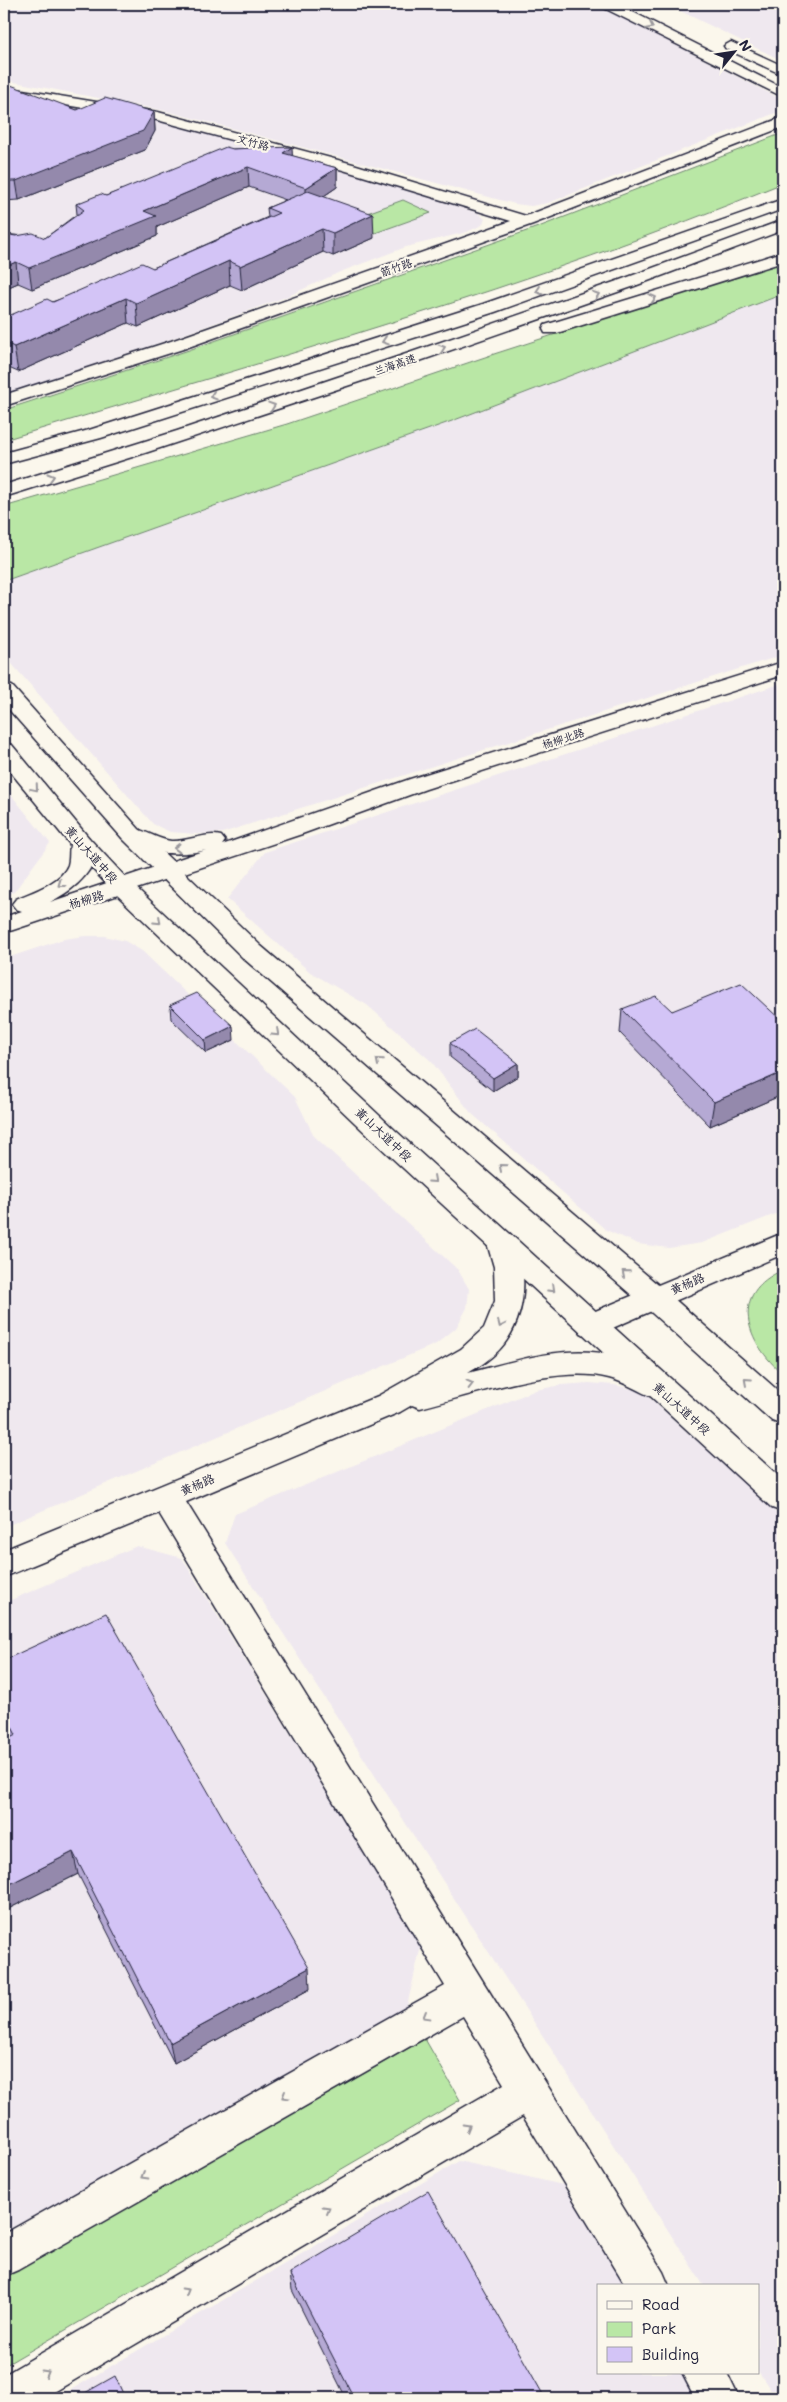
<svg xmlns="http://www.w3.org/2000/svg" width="787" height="2402" font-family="Mali,'LXGW WenKai TC',sans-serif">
	<rect width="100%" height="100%" fill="#fbf7ec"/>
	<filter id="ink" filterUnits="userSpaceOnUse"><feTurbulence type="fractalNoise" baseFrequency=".02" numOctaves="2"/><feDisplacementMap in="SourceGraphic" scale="10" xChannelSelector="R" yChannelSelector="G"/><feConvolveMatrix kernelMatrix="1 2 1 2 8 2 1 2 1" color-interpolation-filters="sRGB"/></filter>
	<g filter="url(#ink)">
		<g fill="#efe8ef">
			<path d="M 4,4 L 596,4 L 777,97 L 783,110 L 548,203 L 531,206 L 515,204 L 166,111 L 4,80 Z"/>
			<path d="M 666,4 L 783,4 L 783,61 Z"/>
			<path d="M 4,95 L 156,118 L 346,170 L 478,213 L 485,219 L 482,225 L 467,232 L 406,247 L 340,272 L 286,297 L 168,340 L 4,394 Z"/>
			<path d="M 783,294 L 783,655 L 222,833 L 197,834 L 170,832 L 153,824 L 4,655 L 4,581 L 452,421 Z"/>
			<path d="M 783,683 L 783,1211 L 702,1243 L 669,1248 L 638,1244 L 606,1230 L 471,1113 L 431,1061 L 367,1005 L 310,972 L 227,899 L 265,852 Z"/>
			<path d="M 4,786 L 50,843 L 14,892 L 4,896 Z"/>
			<path d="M 85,936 L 104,936 L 125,941 L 142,951 L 295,1097 L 314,1136 L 458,1270 L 469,1289 L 467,1308 L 456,1328 L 436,1344 L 4,1527 L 4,959 L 64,939 Z"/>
			<path d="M 589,1383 L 614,1385 L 642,1391 L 783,1519 L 783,2398 L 776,2398 L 758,2371 L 758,2286 L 704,2286 L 225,1543 L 235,1514 L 536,1390 L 561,1385 Z"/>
			<path d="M 137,1546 L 182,1558 L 421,1946 L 406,2010 L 4,2232 L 4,1603 Z"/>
			<path d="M 459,2161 L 563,2185 L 626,2286 L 598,2286 L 598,2373 L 681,2373 L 696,2398 L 57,2398 Z"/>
		</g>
		<g fill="#b9e7a5" stroke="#6e8470">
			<path d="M 783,133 L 783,183 C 530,287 265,361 4,440 L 4,410 L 186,351 L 541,226 Z"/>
			<path d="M 403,200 L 431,213 L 375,233 L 348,220 Z"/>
			<path d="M 783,261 L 783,294 L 452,421 L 4,581 L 4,507 L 287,424 L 494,354 Z"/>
			<path d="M 783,1270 L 783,1374 C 746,1342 728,1293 783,1270 Z"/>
			<path d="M 425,2039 L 460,2100 L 4,2366 L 4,2278 Z"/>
		</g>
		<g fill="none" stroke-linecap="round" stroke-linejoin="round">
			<g stroke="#22223b" stroke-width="3">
				<g id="minor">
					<path d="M 4,87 L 158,112 L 353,164 L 526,216 L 778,119 L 783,118 L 783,127 L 533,224 L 183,349 L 4,406 L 4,395 L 171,341 L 511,221 L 343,170 L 157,120 L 4,95 Z"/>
					<path d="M 783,662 L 783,675 L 426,789 L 302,834 L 4,933 L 4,917 L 22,911 L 16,909 L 12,904 L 16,899 C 32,892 61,883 68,865 C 71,855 67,846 73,838 L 81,836 L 89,838 C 108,865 71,892 50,902 L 206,850 C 183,856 135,856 119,834 L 123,829 C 140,825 154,839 171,841 C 188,842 205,832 221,836 L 225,841 L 222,845 L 410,779 Z"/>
					<path d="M 501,1233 L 511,1236 C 529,1267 527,1310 507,1340 C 498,1354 482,1365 468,1373 C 516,1361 567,1343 616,1356 C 633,1361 649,1370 666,1378 L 670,1386 L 666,1394 L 655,1398 C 639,1392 625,1382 609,1378 C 558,1364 472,1395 420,1408 L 412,1405 L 400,1412 L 186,1502 L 663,2272 L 669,2286 L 626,2286 L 523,2116 L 44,2398 L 4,2398 L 4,2375 L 504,2084 L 463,2016 L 18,2270 L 4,2276 L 4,2234 L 445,1986 L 159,1513 L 4,1577 L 4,1550 L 378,1396 L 461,1349 L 484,1328 L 495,1301 L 494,1267 L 487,1243 L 491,1236 Z"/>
					<path d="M 783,1233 L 783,1254 L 601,1333 L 591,1336 L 581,1333 L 577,1325 L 581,1317 Z"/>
					<path d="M 682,2373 L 727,2373 L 739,2398 L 695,2398 Z"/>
				</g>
			</g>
			<g stroke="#22223b" stroke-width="3">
				<g id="major">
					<path d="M 601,4 L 617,4 L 783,88 L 783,97 L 602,7 Z"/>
					<path d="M 731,42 L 783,66 L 783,75 L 726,49 L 724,46 Z"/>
					<path d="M 4,685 L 12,686 L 139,829 L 261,946 L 663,1289 L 783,1395 L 783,1425 L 772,1421 L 643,1305 L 243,958 L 123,839 L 4,704 Z"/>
					<path d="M 4,743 L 12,745 L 89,838 L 130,882 L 396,1131 L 783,1480 L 783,1512 L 772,1508 L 378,1145 L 114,892 L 73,848 L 4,764 Z"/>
				</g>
			</g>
			<g stroke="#22223b" stroke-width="3">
				<g id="highway">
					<path d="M 783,199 L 783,209 L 495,312 L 101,438 L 4,464 L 4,453 L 89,430 L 483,304 Z"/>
					<path d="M 783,220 L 783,230 L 632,287 L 368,379 L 145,453 L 4,497 L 4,485 L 177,431 L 409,353 L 620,280 Z"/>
					<path d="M 783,252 L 783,262 L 557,333 L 545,333 L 543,329 L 545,325 Z"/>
				</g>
			</g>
			<use href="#minor" fill="#fbf7ec" fill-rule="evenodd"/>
			<use href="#major" fill="#fbf7ec" fill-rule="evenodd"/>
			<use href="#highway" fill="#fbf7ec" fill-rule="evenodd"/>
		</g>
		<g fill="#b5a9d4" stroke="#22223b">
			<path d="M 4,86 L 77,110 L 154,112 L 155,131 L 145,150 L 19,200 L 4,201 Z"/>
			<path d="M 252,145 L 337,168 L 337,187 L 324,196 L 374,238 L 333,256 L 323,252 L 242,290 L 230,285 L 138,327 L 128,323 L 18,372 L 4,366 L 4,318 L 153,268 L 268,217 L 267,208 L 286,200 L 249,187 L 157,227 L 157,236 L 32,289 L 18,283 L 4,289 L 4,234 L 45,238 L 77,214 L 76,204 L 106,196 L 233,149 L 252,148 Z"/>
			<path d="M 170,1005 L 234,1040 L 206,1053 L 171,1019 Z"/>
			<path d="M 622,1009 L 672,1011 L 783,1022 L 783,1095 L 782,1095 L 710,1126 L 620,1033 Z"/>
			<path d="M 450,1043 L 518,1063 L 518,1076 L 493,1091 L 450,1057 Z"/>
			<path d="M 4,1660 L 310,1989 L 174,2063 L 78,1874 L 4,1911 L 4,1741 L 11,1738 L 4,1723 Z"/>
			<path d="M 290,2273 L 545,2398 L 346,2398 L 292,2290 Z"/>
		</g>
		<g fill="#9489ac" stroke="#22223b">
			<path d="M 154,112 L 155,131 L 145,150 L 19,200 L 16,181 Z"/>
			<path d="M 292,147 L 293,167 L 283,153 Z"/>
			<path d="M 248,167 L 249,187 L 157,227 L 157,236 L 32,289 L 29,268 L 144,211 Z"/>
			<path d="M 337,168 L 337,187 L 306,208 L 306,188 Z"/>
			<path d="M 373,214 L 374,238 L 333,256 L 333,233 Z"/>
			<path d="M 322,229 L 323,252 L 242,290 L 240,266 Z"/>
			<path d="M 229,261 L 230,285 L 138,327 L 136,303 Z"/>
			<path d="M 16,262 L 18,283 L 4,289 L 4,267 Z"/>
			<path d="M 126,298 L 128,323 L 18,372 L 14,347 Z"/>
			<path d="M 233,1026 L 234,1040 L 206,1053 L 205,1040 Z"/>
			<path d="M 518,1063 L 518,1076 L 493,1091 L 493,1078 Z"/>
			<path d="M 783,1072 L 782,1095 L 710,1126 L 714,1102 Z"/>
			<path d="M 73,1852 L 78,1874 L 4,1911 L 4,1887 Z"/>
			<path d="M 309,1968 L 310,1989 L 174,2063 L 170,2043 Z"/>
			<path d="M 4,2129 L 10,2148 L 4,2152 Z"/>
		</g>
		<g fill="#d3c4f6" stroke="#22223b">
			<path d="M 8,84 L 77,110 L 105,98 L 154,112 L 143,131 L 16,181 L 4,181 L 4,86 Z"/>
			<path d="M 252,145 L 265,148 L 292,147 L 283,153 L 337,168 L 306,188 L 248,167 L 144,211 L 156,216 L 29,268 L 16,262 L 4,267 L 4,234 L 16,236 L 33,233 L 45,238 L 84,210 L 76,204 L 101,194 L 106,196 L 226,147 L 233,149 L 253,148 Z"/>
			<path d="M 308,191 L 373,214 L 333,233 L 322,229 L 240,266 L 229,261 L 136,303 L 126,298 L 14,347 L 4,342 L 4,318 L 47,299 L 53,302 L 142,263 L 153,268 L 279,213 L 267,208 Z"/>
			<path d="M 741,983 L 783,1022 L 783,1072 L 714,1102 L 622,1009 L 656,996 L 672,1011 Z"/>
			<path d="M 197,993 L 233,1026 L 205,1040 L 170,1005 Z"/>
			<path d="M 475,1029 L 518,1063 L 493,1078 L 450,1043 Z"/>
			<path d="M 106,1613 L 309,1968 L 170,2043 L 73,1852 L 4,1887 L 4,1741 L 16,1735 L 4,1711 L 4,1660 Z"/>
			<path d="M 428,2191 L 545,2398 L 354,2398 L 290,2273 Z"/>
			<path d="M 115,2376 L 125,2398 L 76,2398 Z"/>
		</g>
		<defs><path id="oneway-chevron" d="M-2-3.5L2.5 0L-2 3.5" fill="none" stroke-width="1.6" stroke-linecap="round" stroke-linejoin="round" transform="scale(1.25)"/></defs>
		<g stroke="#99979c">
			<use href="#oneway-chevron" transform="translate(650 26) rotate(27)"/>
			<use href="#oneway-chevron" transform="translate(539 291) rotate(161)"/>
			<use href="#oneway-chevron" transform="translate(596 295) rotate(-19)"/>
			<use href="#oneway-chevron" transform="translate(653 298) rotate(-17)"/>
			<use href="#oneway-chevron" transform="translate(385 341) rotate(162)"/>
			<use href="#oneway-chevron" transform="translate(442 348) rotate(-19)"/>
			<use href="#oneway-chevron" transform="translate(213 396) rotate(162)"/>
			<use href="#oneway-chevron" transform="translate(272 406) rotate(-19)"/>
			<use href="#oneway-chevron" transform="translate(51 477) rotate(-16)"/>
			<use href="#oneway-chevron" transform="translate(35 788) rotate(50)"/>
			<use href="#oneway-chevron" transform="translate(177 848) rotate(180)"/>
			<use href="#oneway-chevron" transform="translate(61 884) rotate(144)"/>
			<use href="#oneway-chevron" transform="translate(158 921) rotate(43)"/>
			<use href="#oneway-chevron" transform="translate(276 1033) rotate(43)"/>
			<use href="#oneway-chevron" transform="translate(379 1061) rotate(-139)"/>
			<use href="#oneway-chevron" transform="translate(502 1167) rotate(-139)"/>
			<use href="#oneway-chevron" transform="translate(433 1180) rotate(42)"/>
			<use href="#oneway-chevron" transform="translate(625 1273) rotate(-139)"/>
			<use href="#oneway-chevron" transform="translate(552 1289) rotate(43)"/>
			<use href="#oneway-chevron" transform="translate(501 1324) rotate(115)"/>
			<use href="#oneway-chevron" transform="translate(747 1381) rotate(-138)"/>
			<use href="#oneway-chevron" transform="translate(470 1384) rotate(-14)"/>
			<use href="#oneway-chevron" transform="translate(426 2016) rotate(150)"/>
			<use href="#oneway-chevron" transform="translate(285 2096) rotate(150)"/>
			<use href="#oneway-chevron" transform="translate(467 2127) rotate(-30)"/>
			<use href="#oneway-chevron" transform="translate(144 2176) rotate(150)"/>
			<use href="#oneway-chevron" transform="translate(327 2209) rotate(-30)"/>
			<use href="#oneway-chevron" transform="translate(186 2291) rotate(-30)"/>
			<use href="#oneway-chevron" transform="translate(46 2373) rotate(-30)"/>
		</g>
	</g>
	<g text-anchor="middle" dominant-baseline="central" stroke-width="4.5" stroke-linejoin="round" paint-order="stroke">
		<g font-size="11" fill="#22223b" stroke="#fbf7ec">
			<text transform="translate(253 142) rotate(15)">文竹路</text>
			<text transform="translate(396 267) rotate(-19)">箭竹路</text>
			<text transform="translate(395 364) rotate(-19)">兰海高速</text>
			<text transform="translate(563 738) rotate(-18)">杨柳北路</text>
		</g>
		<g font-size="12" fill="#22223b" stroke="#fbf7ec">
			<text transform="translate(92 854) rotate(48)">黄山大道中段</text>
			<text transform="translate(86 899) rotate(-17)">杨柳路</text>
			<text transform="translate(384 1134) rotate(43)">黄山大道中段</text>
			<text transform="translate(687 1283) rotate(-23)">黄杨路</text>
			<text transform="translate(682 1408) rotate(42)">黄山大道中段</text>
			<text transform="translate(197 1484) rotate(-23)">黄杨路</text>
		</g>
	</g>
	<rect width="787" height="2402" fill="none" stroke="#fbf7ec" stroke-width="20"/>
	<rect x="10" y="10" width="767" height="2382" fill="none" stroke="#22223b" stroke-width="2" filter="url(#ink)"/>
	<rect x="597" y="2284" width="162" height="90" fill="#fbf7ec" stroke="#a4a2a5"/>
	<rect x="607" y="2301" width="25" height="8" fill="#fbf7ec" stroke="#a4a2a5"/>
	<text x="642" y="2310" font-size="15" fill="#22223b">Road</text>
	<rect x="607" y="2322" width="25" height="15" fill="#b9e7a5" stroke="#a4a2a5"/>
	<text x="642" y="2334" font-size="15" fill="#22223b">Park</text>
	<rect x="607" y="2347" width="25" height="15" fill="#d3c4f6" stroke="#a4a2a5"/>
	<text x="642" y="2360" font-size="15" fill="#22223b">Building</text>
	<g transform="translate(734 52) rotate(60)" stroke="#fbf7ec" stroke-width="4" paint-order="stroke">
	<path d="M0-4L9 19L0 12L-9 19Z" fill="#22223b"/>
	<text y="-8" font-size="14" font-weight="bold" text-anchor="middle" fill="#22223b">N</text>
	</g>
</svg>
